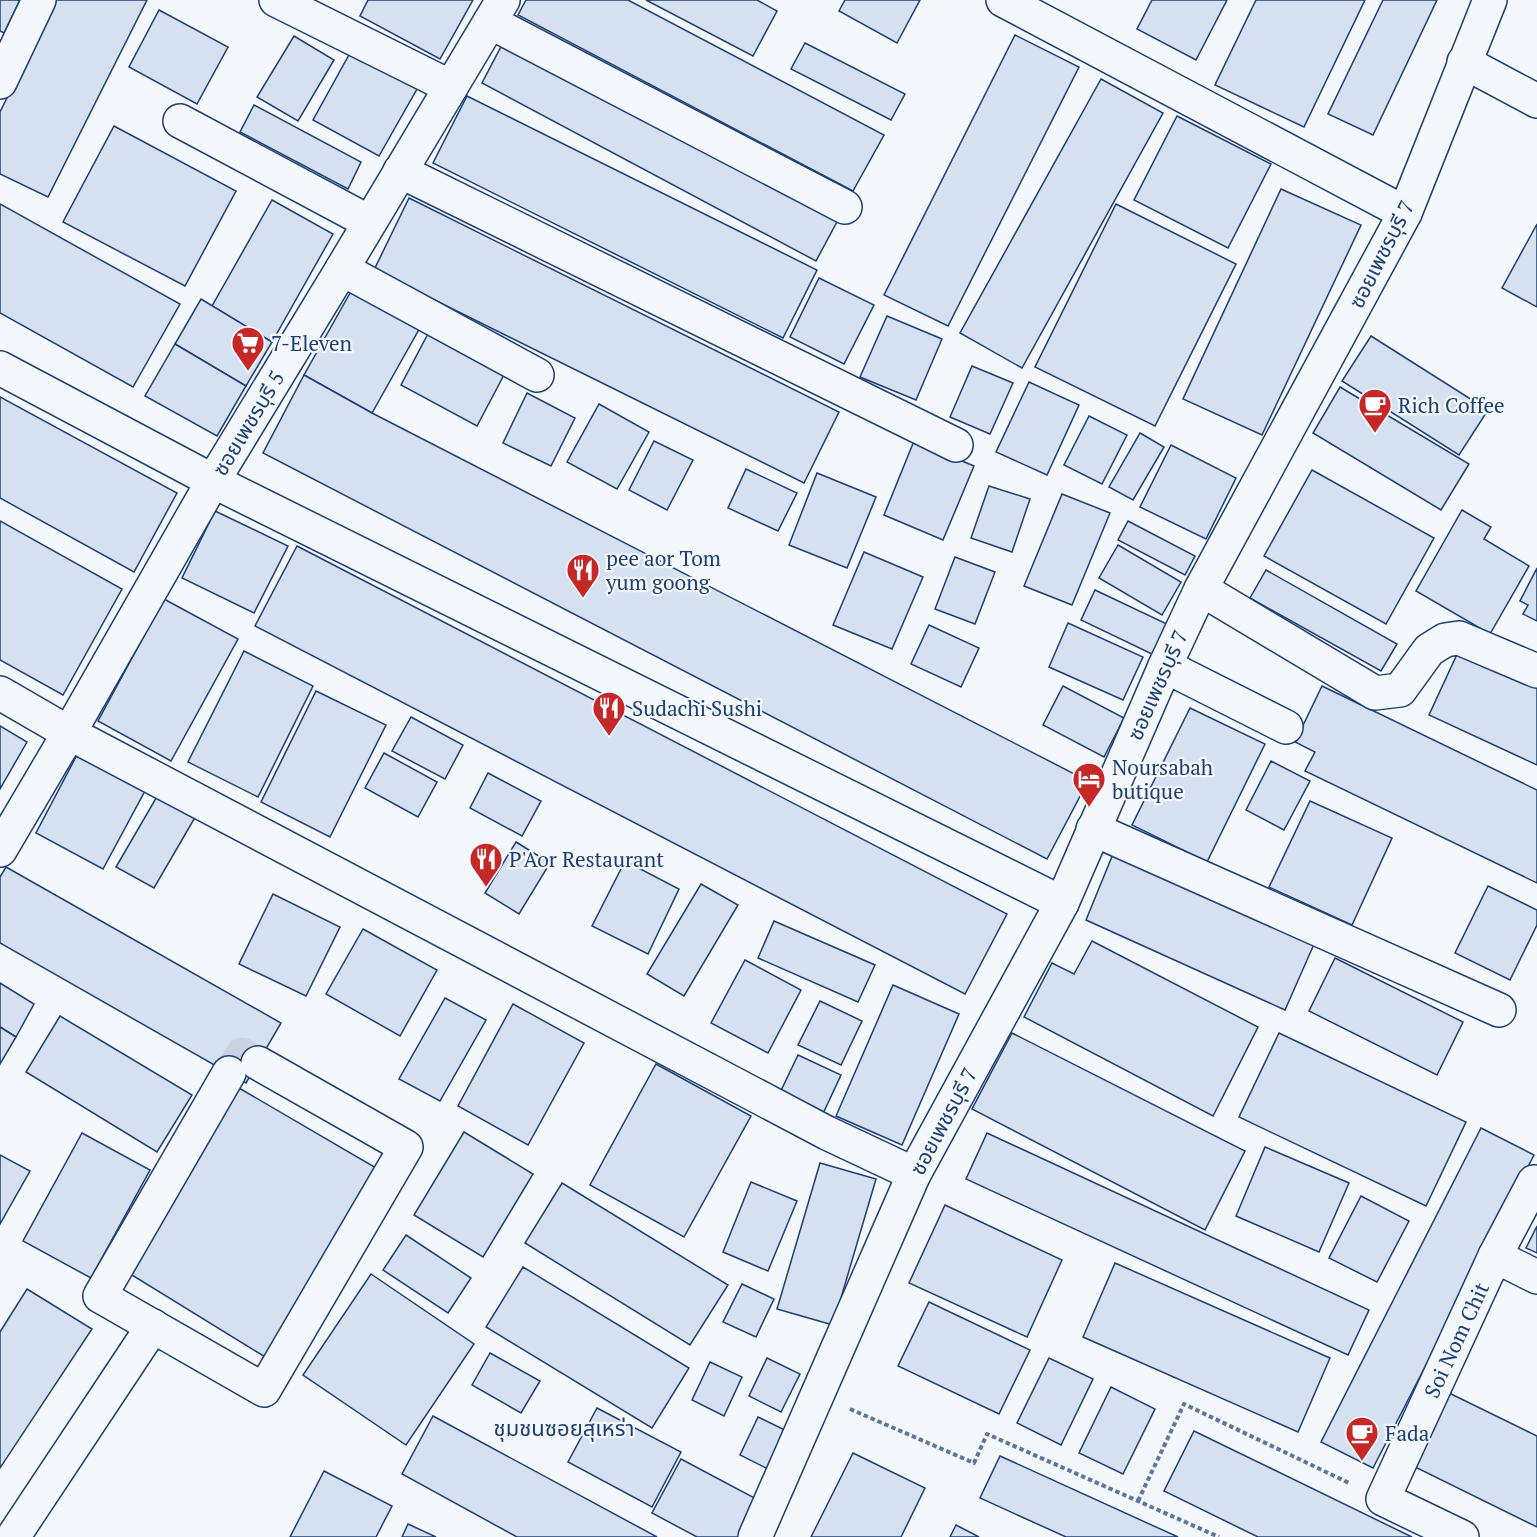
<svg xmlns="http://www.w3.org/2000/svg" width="1537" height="1537" font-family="'PT Serif','Noto Sans Thai',serif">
	<rect width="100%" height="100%" fill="#f4f7fb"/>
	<g fill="#d5e0f0" stroke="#1d3f73" stroke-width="1.5">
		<path d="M 0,0 L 20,0 L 4,33 L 0,31 Z"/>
		<path d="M 56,0 L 147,0 L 48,197 L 0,174 L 0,112 Z"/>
		<path d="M 368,0 L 473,0 L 440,59 L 360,16 Z"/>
		<path d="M 526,0 L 628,0 L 884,135 L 853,191 L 518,15 Z"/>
		<path d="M 646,0 L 757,0 L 777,11 L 753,56 Z"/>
		<path d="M 845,0 L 920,0 L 897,43 L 839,11 Z"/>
		<path d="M 1152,0 L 1227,0 L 1196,60 L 1137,29 Z"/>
		<path d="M 1256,0 L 1365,0 L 1304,127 L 1215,85 Z"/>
		<path d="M 1383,0 L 1437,0 L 1373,135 L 1328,114 Z"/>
		<path d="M 159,10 L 228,47 L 197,104 L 129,67 Z"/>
		<path d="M 1015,35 L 1079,67 L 948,326 L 884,295 Z"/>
		<path d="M 294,36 L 334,60 L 298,121 L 257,97 Z"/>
		<path d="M 505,39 L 839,218 L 816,261 L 482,83 Z"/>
		<path d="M 805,43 L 905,94 L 891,120 L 791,69 Z"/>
		<path d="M 350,53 L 417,89 L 379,156 L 313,120 Z"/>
		<path d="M 1101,79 L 1163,113 L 1022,368 L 960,333 Z"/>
		<path d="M 467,96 L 817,270 L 783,338 L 433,163 Z"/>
		<path d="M 254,105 L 361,162 L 348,189 L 240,132 Z"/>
		<path d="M 1177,116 L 1271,164 L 1228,248 L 1134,200 Z"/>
		<path d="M 114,126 L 236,191 L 185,286 L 63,222 Z"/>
		<path d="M 1281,189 L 1361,225 L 1262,435 L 1183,399 Z"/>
		<path d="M 409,198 L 839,412 L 804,483 L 374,270 Z"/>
		<path d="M 272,200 L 333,234 L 272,342 L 212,306 Z"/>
		<path d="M 0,204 L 180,304 L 133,387 L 0,313 Z"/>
		<path d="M 1116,204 L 1236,264 L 1155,426 L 1035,367 Z"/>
		<path d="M 1537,224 L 1537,307 L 1502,288 Z"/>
		<path d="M 819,278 L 874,305 L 844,364 L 790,337 Z"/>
		<path d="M 354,286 L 422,324 L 372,413 L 304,375 Z"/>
		<path d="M 201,299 L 272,342 L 246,386 L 175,344 Z"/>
		<path d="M 887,316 L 942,339 L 916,400 L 860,377 Z"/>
		<path d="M 430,330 L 506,371 L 477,426 L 401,385 Z"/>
		<path d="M 1371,336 L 1488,410 L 1459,455 L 1342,381 Z"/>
		<path d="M 175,344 L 246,386 L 217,436 L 145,396 Z"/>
		<path d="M 972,366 L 1013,383 L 990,434 L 950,417 Z"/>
		<path d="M 304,375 L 372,413 L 1088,781 L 1047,859 L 263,453 Z"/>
		<path d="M 1029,382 L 1079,405 L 1047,475 L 996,452 Z"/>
		<path d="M 1340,387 L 1469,464 L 1441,510 L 1313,433 Z"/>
		<path d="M 527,393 L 575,418 L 551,466 L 503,443 Z"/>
		<path d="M 0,397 L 177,493 L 134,572 L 0,498 Z"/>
		<path d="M 599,404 L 649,432 L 617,489 L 567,462 Z"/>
		<path d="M 1089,416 L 1127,435 L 1102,484 L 1064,465 Z"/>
		<path d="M 1140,433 L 1164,447 L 1133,500 L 1109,487 Z"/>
		<path d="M 654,441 L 693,460 L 667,510 L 629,490 Z"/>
		<path d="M 914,441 L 974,466 L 943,540 L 884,515 Z"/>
		<path d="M 1171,445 L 1236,478 L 1206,539 L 1140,507 Z"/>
		<path d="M 746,469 L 797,493 L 778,531 L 728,508 Z"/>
		<path d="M 1312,470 L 1434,538 L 1386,624 L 1264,556 Z"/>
		<path d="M 817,473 L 876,497 L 847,568 L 789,545 Z"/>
		<path d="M 989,486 L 1030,499 L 1012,552 L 971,538 Z"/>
		<path d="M 1062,494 L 1110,513 L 1072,605 L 1024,586 Z"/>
		<path d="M 1462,510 L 1491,527 L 1484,539 L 1529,566 L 1490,634 L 1416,591 Z"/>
		<path d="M 215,511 L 288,546 L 254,613 L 182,578 Z"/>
		<path d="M 0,521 L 122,589 L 63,695 L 0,660 Z"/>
		<path d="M 1128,521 L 1195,556 L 1185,575 L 1118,540 Z"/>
		<path d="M 1118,545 L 1181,582 L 1162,615 L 1099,578 Z"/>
		<path d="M 297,546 L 1007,914 L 965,994 L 255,626 Z"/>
		<path d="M 864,552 L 923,577 L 892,649 L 833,625 Z"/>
		<path d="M 955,557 L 995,572 L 975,624 L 935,609 Z"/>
		<path d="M 1537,568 L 1537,621 L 1523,614 L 1528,605 L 1520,601 Z"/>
		<path d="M 1266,570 L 1397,644 L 1381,671 L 1250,598 Z"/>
		<path d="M 1095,590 L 1169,625 L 1154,655 L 1081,620 Z"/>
		<path d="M 164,599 L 238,639 L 171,761 L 98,721 Z"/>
		<path d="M 1068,623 L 1143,657 L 1123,700 L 1049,667 Z"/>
		<path d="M 929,625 L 979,648 L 961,687 L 911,664 Z"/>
		<path d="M 1459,650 L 1537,686 L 1537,765 L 1429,715 Z"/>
		<path d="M 244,651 L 313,686 L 258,797 L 188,762 Z"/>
		<path d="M 1063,686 L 1124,718 L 1104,757 L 1043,725 Z"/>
		<path d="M 1322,686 L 1537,790 L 1537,883 L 1305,771 L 1315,752 L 1295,742 Z"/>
		<path d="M 316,691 L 386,725 L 330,837 L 261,802 Z"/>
		<path d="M 1190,708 L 1265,744 L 1207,862 L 1132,825 Z"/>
		<path d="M 411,717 L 463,745 L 445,779 L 392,751 Z"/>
		<path d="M 0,726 L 27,742 L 0,789 Z"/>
		<path d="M 78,753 L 146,789 L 103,869 L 36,833 Z"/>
		<path d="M 384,753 L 437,782 L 418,817 L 365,788 Z"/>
		<path d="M 1271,761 L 1310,781 L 1284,830 L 1246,810 Z"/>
		<path d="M 488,773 L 541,801 L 522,836 L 470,808 Z"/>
		<path d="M 159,793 L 197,814 L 154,888 L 116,867 Z"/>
		<path d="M 1310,801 L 1392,838 L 1352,925 L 1269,887 Z"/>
		<path d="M 516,842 L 550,863 L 519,914 L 485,893 Z"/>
		<path d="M 1113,854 L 1315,942 L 1285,1010 L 1086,920 Z"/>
		<path d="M 625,861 L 679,889 L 648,954 L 592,926 Z"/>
		<path d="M 6,867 L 281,1023 L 246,1083 L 0,943 L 0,877 Z"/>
		<path d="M 701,884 L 738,905 L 684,996 L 647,974 Z"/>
		<path d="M 1488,886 L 1537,910 L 1537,925 L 1510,980 L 1455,953 Z"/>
		<path d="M 273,894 L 340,927 L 306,996 L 239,964 Z"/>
		<path d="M 774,921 L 875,965 L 858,1002 L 758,958 Z"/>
		<path d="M 363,929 L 437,970 L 400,1036 L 326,994 Z"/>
		<path d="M 1092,941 L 1258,1027 L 1213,1116 L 1024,1017 L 1052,963 L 1074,974 Z"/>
		<path d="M 1335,958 L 1463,1022 L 1437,1075 L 1309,1011 Z"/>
		<path d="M 745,960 L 801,990 L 768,1053 L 711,1023 Z"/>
		<path d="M 0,983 L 34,1004 L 16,1037 L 0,1027 Z"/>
		<path d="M 893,985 L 959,1014 L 902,1145 L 836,1116 Z"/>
		<path d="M 445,998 L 486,1020 L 440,1101 L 399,1079 Z"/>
		<path d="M 820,1001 L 862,1021 L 841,1065 L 798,1045 Z"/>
		<path d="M 513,1004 L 584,1043 L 528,1145 L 458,1106 Z"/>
		<path d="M 60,1016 L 192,1095 L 157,1152 L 26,1072 Z"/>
		<path d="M 0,1027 L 16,1037 L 0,1064 Z"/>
		<path d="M 1012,1033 L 1245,1151 L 1205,1230 L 972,1109 Z"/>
		<path d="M 1279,1033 L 1466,1122 L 1426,1206 L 1239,1117 Z"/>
		<path d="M 798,1055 L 841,1075 L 820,1120 L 777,1099 Z"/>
		<path d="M 656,1064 L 751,1116 L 684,1237 L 590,1185 Z"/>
		<path d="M 239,1088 L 383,1172 L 270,1360 L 127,1272 Z"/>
		<path d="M 1481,1128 L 1534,1155 L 1373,1468 L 1321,1442 Z"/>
		<path d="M 464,1132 L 533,1174 L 483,1257 L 414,1215 Z"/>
		<path d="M 82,1133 L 150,1170 L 91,1278 L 23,1241 Z"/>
		<path d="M 987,1133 L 1369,1310 L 1348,1355 L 966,1179 Z"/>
		<path d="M 1265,1147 L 1349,1183 L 1319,1252 L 1236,1216 Z"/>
		<path d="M 0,1155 L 30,1171 L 0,1224 Z"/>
		<path d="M 820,1163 L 876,1179 L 833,1325 L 777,1309 Z"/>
		<path d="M 751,1182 L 797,1201 L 768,1271 L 723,1252 Z"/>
		<path d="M 562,1183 L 728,1285 L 690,1345 L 525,1243 Z"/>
		<path d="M 1361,1196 L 1409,1221 L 1377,1282 L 1329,1258 Z"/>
		<path d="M 945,1205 L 1062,1260 L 1027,1337 L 909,1283 Z"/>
		<path d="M 1537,1226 L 1537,1253 L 1526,1248 Z"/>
		<path d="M 406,1235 L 471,1278 L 448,1313 L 383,1270 Z"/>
		<path d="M 1115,1263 L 1330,1358 L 1298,1432 L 1083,1337 Z"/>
		<path d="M 523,1267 L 689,1368 L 652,1428 L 486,1327 Z"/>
		<path d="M 371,1274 L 474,1344 L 406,1445 L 303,1375 Z"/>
		<path d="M 742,1284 L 774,1299 L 756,1337 L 723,1322 Z"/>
		<path d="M 27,1289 L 92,1329 L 0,1468 L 0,1332 Z"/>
		<path d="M 929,1302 L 1030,1350 L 999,1414 L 898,1366 Z"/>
		<path d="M 490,1353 L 540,1381 L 521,1413 L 472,1385 Z"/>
		<path d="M 767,1358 L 800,1374 L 781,1412 L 749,1396 Z"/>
		<path d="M 1049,1358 L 1093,1379 L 1061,1445 L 1017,1423 Z"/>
		<path d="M 710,1362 L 742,1377 L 724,1416 L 692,1400 Z"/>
		<path d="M 1111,1387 L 1155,1409 L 1123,1474 L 1079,1453 Z"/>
		<path d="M 1445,1391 L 1537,1436 L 1537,1527 L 1409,1464 Z"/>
		<path d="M 597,1408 L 681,1452 L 652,1507 L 568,1462 Z"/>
		<path d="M 433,1416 L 657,1537 L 517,1537 L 402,1474 Z"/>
		<path d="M 758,1417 L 791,1433 L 772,1471 L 740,1455 Z"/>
		<path d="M 1194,1431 L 1412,1537 L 1258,1537 L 1164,1491 Z"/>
		<path d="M 853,1453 L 925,1488 L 901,1537 L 811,1537 Z"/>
		<path d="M 1000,1456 L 1178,1537 L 1066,1537 L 980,1498 Z"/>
		<path d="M 681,1459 L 764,1503 L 746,1537 L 697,1537 L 652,1513 Z"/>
		<path d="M 324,1471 L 392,1506 L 376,1537 L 290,1537 Z"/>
		<path d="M 408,1524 L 436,1537 L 402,1537 Z"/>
		<path d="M 956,1525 L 979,1537 L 950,1537 Z"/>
	</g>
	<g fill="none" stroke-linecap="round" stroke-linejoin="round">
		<path stroke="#c9d2e0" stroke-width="33" stroke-dasharray="33 16" stroke-linecap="butt" d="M 229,1073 L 242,1054 L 258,1063"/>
		<g stroke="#1d3f73" stroke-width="36">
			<g id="minor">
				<path d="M 276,0 L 451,87"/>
				<path d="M 1003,0 L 1405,213"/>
				<path d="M 490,22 L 845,207"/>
				<path d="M 1464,62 L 1537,101"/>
				<path d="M 0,82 L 39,0"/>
				<path d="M 180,121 L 369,222"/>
				<path d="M 400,171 L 956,445"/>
				<path d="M 342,269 L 537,375"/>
				<path d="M 0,368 L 213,481 L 1062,903"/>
				<path d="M 1201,589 L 1375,693 L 1400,690 L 1429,650 L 1445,640 L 1459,638 L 1537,671"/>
				<path d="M 1165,666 L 1286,727"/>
				<path d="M 0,693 L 69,733 L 827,1133 L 914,1174"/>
				<path d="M 1093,829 L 1499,1010"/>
				<path d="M 0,850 L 69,733 L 213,481 L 342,269 L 503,0"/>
				<path d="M 229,1073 L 100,1296 L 264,1390 L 406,1147 L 258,1063"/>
				<path d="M 1495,1256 L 1537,1277"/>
				<path d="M 13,1537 L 153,1326"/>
				<path d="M 755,1537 L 914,1174 L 1062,903 L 1165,666 L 1201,589 L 1405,213 L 1490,0"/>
				<path d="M 1462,1537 L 1383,1499 L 1495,1256 L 1534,1182"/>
			</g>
		</g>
		<g stroke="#5e769c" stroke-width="4" stroke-dasharray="4.5 3" stroke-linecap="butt">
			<path d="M 850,1409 L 974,1463 L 987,1434 L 1219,1537"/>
			<path d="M 1138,1501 L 1184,1404 L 1349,1483"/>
		</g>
		<use href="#minor" stroke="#f4f7fb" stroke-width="33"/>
	</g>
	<defs>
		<g id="supermarket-pin" transform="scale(1.725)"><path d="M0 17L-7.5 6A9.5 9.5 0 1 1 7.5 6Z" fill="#c62828" stroke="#f4f7fb"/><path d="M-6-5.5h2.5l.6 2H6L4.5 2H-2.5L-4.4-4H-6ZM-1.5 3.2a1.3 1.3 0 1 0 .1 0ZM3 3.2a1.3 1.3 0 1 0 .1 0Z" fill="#fff"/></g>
		<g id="cafe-pin" transform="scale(1.725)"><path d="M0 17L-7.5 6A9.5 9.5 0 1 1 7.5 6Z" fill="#c62828" stroke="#f4f7fb"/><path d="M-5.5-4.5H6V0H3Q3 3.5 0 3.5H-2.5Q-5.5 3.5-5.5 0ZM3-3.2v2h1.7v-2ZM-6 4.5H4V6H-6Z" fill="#fff"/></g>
		<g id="restaurant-pin" transform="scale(1.725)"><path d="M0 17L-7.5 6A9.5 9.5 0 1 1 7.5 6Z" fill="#c62828" stroke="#f4f7fb"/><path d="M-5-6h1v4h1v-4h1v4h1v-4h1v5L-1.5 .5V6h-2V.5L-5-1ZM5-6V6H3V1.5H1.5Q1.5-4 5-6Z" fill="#fff"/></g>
		<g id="hotel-pin" transform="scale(1.725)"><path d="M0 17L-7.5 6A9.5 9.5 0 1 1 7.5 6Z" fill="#c62828" stroke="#f4f7fb"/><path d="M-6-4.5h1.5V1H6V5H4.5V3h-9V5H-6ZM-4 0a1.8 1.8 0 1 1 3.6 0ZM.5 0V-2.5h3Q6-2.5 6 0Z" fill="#fff"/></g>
	</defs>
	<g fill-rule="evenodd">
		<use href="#supermarket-pin" x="248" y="343"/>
		<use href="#cafe-pin" x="1375" y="405"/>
		<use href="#restaurant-pin" x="583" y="570"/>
		<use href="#restaurant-pin" x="609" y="708"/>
		<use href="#hotel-pin" x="1089" y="779"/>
		<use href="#restaurant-pin" x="486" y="859"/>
		<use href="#cafe-pin" x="1362" y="1433"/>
	</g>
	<g text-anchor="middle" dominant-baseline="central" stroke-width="4.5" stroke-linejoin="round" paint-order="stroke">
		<g font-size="21" fill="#1d3f73" stroke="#f4f7fb">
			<text transform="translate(1381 254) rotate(-63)">ซอยเพชรบุรี 7</text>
			<text transform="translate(248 423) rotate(-59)">ซอยเพชรบุรี 5</text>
			<text transform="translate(1157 685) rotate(-66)">ซอยเพชรบุรี 7</text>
			<text transform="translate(943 1121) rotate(-62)">ซอยเพชรบุรี 7</text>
			<text transform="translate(1456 1340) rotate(-65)">Soi Nom Chit</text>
		</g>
		<g font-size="21" fill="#1d3f73" stroke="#f4f7fb" text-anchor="start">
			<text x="271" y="343">7-Eleven</text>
			<text x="1398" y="405">Rich Coffee</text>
			<text x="606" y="558">pee aor Tom<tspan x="606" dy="24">yum goong</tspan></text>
			<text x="632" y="708">Sudachi Sushi</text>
			<text x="1112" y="767">Noursabah<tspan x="1112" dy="24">butique</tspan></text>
			<text x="509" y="859">P'Aor Restaurant</text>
			<text x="1385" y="1433">Fada</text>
		</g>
		<g font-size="22" fill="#1d3f73" stroke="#f4f7fb">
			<text x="564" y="1427">ชุมชนซอยสุเหร่า</text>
		</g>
	</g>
</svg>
